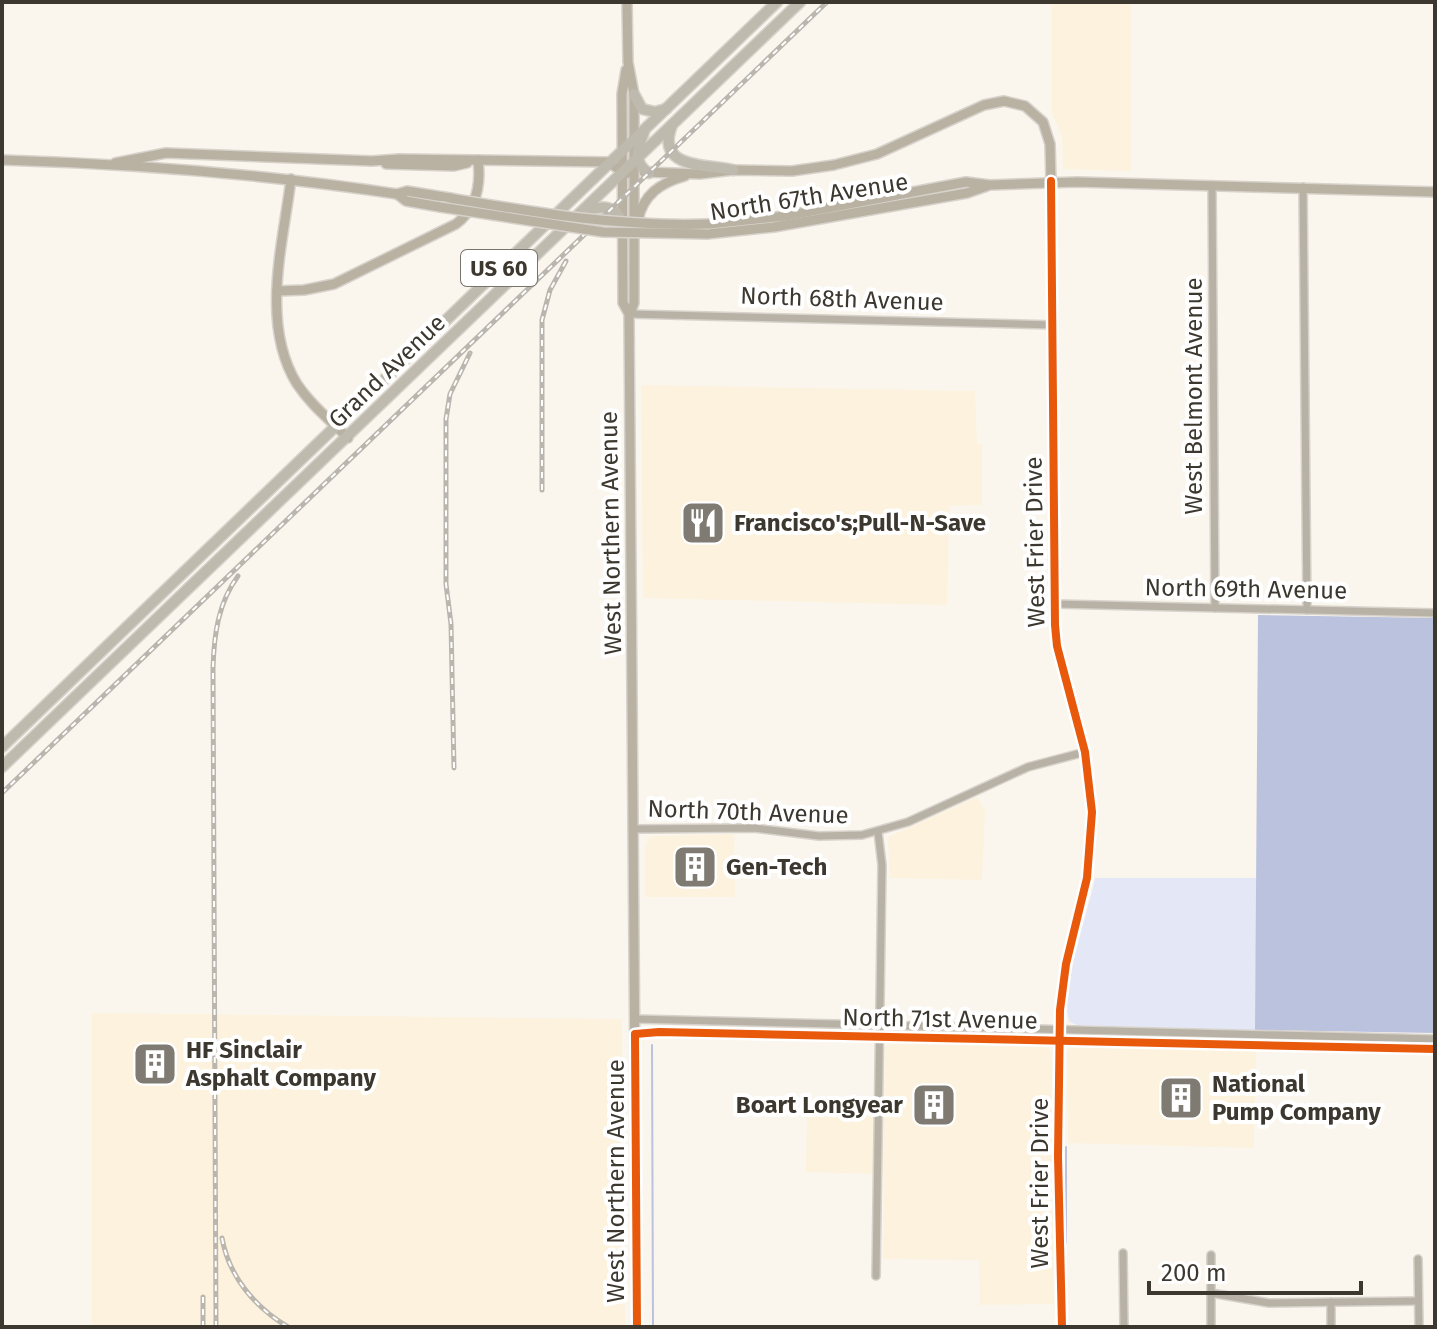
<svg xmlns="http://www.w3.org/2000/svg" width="1437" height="1329" font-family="'Fira Sans',sans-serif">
	<rect width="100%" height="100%" fill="#faf6ee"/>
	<g fill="#fcf2de">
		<path d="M 1052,2 L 1131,2 L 1131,171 L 1063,169 L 1062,136 L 1052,113 Z"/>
		<path d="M 641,385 L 975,391 L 977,444 L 982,444 L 982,505 L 949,506 L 947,605 L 643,598 Z"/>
		<path d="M 977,797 L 985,811 L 982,880 L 890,878 L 888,837 Z"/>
		<path d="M 734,834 L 735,897 L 645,897 L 645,847 L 648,839 L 654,836 Z"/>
		<path d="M 92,1013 L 622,1019 L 625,1327 L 92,1327 Z"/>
		<path d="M 891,1042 L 1045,1046 L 1052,1051 L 1054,1304 L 980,1305 L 979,1260 L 883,1259 L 884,1174 L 806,1172 L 807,1110 L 884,1111 L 885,1051 L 886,1046 Z"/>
		<path d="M 1072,1046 L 1256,1050 L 1254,1148 L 1068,1143 L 1067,1052 Z"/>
	</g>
	<path fill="#e4e7f6" d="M 1095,878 L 1257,878 L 1255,1030 L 1077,1025 L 1070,1022 C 1058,997 1089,909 1095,878 Z"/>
	<path fill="#bbc2de" d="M 1258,615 L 1435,618 L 1435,1033 L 1255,1030 Z"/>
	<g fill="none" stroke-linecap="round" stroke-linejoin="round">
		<g stroke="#bbc2de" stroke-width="2">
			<path d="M 652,1045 L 653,1327"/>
			<path d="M 1066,1243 L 1066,1147"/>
		</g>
		<g stroke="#d7d3cc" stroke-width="10">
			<g id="minor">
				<path d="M 1051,181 L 1055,625 L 1057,646 L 1085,752 L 1092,812 L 1087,878 L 1066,964 L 1060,1010 L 1058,1156 L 1062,1327"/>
				<path d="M 1212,185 L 1215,608"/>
				<path d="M 1303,187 L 1307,610"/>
				<path d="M 629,314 L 1053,325"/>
				<path d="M 1056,604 L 1435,613"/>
				<path d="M 634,829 L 754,828 L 819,836 L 862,835 L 908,822 L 1028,767 L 1085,752"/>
				<path d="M 635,1019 L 1435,1039"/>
				<path d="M 635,1034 L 659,1032 L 1435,1049"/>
				<path d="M 1123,1253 L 1124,1327"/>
				<path d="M 1211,1255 L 1211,1327"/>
				<path d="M 1418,1259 L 1419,1327"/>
				<path d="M 876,1276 L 882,865 L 878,832"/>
				<path d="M 1211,1293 L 1269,1303 L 1418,1301"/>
				<path d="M 1331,1302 L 1331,1327"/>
			</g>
		</g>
		<g stroke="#d7d3cc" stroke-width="12">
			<g id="major">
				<path d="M 627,2 L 628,62 L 634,94 L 634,303 L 629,317 L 637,1327"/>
				<path d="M 626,70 L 622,94 L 623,303 L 629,314"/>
				<path d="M 2,160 C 136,164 264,174 397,194 L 407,191 L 450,198"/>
				<path d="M 115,163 L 166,153 L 372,161 L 399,159 L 608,162 L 626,174"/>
				<path d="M 386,164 L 454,166 L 467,163"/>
				<path d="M 644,172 L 700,174 L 733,170 L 792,171 L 834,165 L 877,154 L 984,105 L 1004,101 L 1025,106 L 1043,122 L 1050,144 L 1051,181"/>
				<path d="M 291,179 C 283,244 260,324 297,384 C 311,405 330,420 348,438"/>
				<path d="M 397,194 L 406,201 L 440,207"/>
				<path d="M 638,220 C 643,195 660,183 685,176"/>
				<path d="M 709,224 L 785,216 L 966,182 L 990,185 L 1077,182 L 1435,192"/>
				<path d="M 707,234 L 774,227 L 967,193 L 987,186"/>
				<path d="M 277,291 L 304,290 L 334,284 L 456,224 C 477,208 481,184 478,160"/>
			</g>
		</g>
		<g stroke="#d7d3cc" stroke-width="13">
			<g id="highway">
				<path d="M 634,94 L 642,109 L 655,112 L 666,109"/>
				<path d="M 672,125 C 655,169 705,164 733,170"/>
				<path d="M 644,132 C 638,148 632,163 649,173"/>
				<path d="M 585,213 C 602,203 619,206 623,227"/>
				<path d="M 2,747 L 777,2"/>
				<path d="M 2,767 L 800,2"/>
			</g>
		</g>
		<use href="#minor" stroke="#b8b2a6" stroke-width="7"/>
		<use href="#major" stroke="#b9b2a3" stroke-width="9"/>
		<use href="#highway" stroke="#bfbaae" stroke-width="10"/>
		<g stroke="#bab6ad" stroke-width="5">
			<g id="rail">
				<path d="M 542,490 L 542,320 L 550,290 L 566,261"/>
				<path d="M 454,768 L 451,624 L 446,584 L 446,419 L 450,394 L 470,353"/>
				<path d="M 2,793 L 827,2"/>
				<path d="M 222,1238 C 229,1277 255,1307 288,1327"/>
				<path d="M 203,1327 L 203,1297"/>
				<path d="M 216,1327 L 213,668 C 214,635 218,603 238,576"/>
			</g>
		</g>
		<use href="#rail" stroke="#fff" stroke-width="2" stroke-dasharray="6" stroke-linecap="butt"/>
		<g stroke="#d7d3cc" stroke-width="12" stroke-linecap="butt">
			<g id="major-bridge">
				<path d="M 450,198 C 539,213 618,227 709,224"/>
				<path d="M 440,207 L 603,232 L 707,234"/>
			</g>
		</g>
		<use href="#major-bridge" stroke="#b9b2a3" stroke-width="9"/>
		<g stroke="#fff" stroke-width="13">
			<g id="cycleway">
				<path d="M 1051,181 L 1055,625 L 1057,646 L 1085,752 L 1092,812 L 1087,878 L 1066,964 L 1060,1010 L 1058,1156 L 1062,1327"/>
				<path d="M 637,1327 L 635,1034 L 659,1032 L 1435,1049"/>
			</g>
		</g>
		<use href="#cycleway" stroke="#e8590c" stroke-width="8"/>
	</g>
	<defs>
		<g id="restaurant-square" transform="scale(2.3)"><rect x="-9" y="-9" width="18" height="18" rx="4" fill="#7f7a72" stroke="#fff"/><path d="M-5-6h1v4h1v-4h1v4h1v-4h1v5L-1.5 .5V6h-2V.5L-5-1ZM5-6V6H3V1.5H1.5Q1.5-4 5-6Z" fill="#fff"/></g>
		<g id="building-square" transform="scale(2.3)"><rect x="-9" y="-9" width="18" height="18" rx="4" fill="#7f7a72" stroke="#fff"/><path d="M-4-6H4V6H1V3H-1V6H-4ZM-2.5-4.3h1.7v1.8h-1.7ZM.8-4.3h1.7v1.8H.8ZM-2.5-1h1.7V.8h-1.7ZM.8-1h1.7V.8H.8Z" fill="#fff"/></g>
	</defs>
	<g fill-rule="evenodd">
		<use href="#restaurant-square" x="703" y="523"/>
		<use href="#building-square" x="695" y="867"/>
		<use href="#building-square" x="155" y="1064"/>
		<use href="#building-square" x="1181" y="1098"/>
		<use href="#building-square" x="934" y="1105"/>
	</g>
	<g text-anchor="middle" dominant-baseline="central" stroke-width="8" stroke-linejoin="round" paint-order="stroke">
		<rect fill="#fff" stroke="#77746d" stroke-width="2" x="461" y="250" width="76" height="36" rx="6"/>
		<g font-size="22" font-weight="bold" fill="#3d382f">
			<text x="499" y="268">US 60</text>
		</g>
		<g font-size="24" fill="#3d382f" stroke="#fff">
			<text transform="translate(809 197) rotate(-9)">North 67th Avenue</text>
			<text transform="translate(842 299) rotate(2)">North 68th Avenue</text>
			<text transform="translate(387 371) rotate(-44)">Grand Avenue</text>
			<text transform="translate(1194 396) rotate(-90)">West Belmont Avenue</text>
			<text transform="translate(611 533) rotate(-91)">West Northern Avenue</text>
			<text transform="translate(1035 542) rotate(-91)">West Frier Drive</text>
			<text transform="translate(1246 589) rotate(1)">North 69th Avenue</text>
			<text transform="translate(748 812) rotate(2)">North 70th Avenue</text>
			<text transform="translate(940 1019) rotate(1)">North 71st Avenue</text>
			<text transform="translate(616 1181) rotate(-90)">West Northern Avenue</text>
			<text transform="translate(1040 1183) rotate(-90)">West Frier Drive</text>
		</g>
		<g font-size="24" font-weight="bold" fill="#3d382f" stroke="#fff" text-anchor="start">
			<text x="734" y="523">Francisco's;Pull-N-Save</text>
			<text x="726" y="867">Gen-Tech</text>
			<text x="186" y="1050">HF Sinclair<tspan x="186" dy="28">Asphalt Company</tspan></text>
			<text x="1212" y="1084">National<tspan x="1212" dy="28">Pump Company</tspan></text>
			<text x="903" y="1105" text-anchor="end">Boart Longyear</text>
		</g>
	</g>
	<rect width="1437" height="1329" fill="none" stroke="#3d382f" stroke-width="8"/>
	<path d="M1149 1281v12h212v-12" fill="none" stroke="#3d382f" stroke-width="4"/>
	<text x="1161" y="1281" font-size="24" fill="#3d382f" stroke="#ffffff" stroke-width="6" paint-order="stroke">200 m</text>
</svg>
